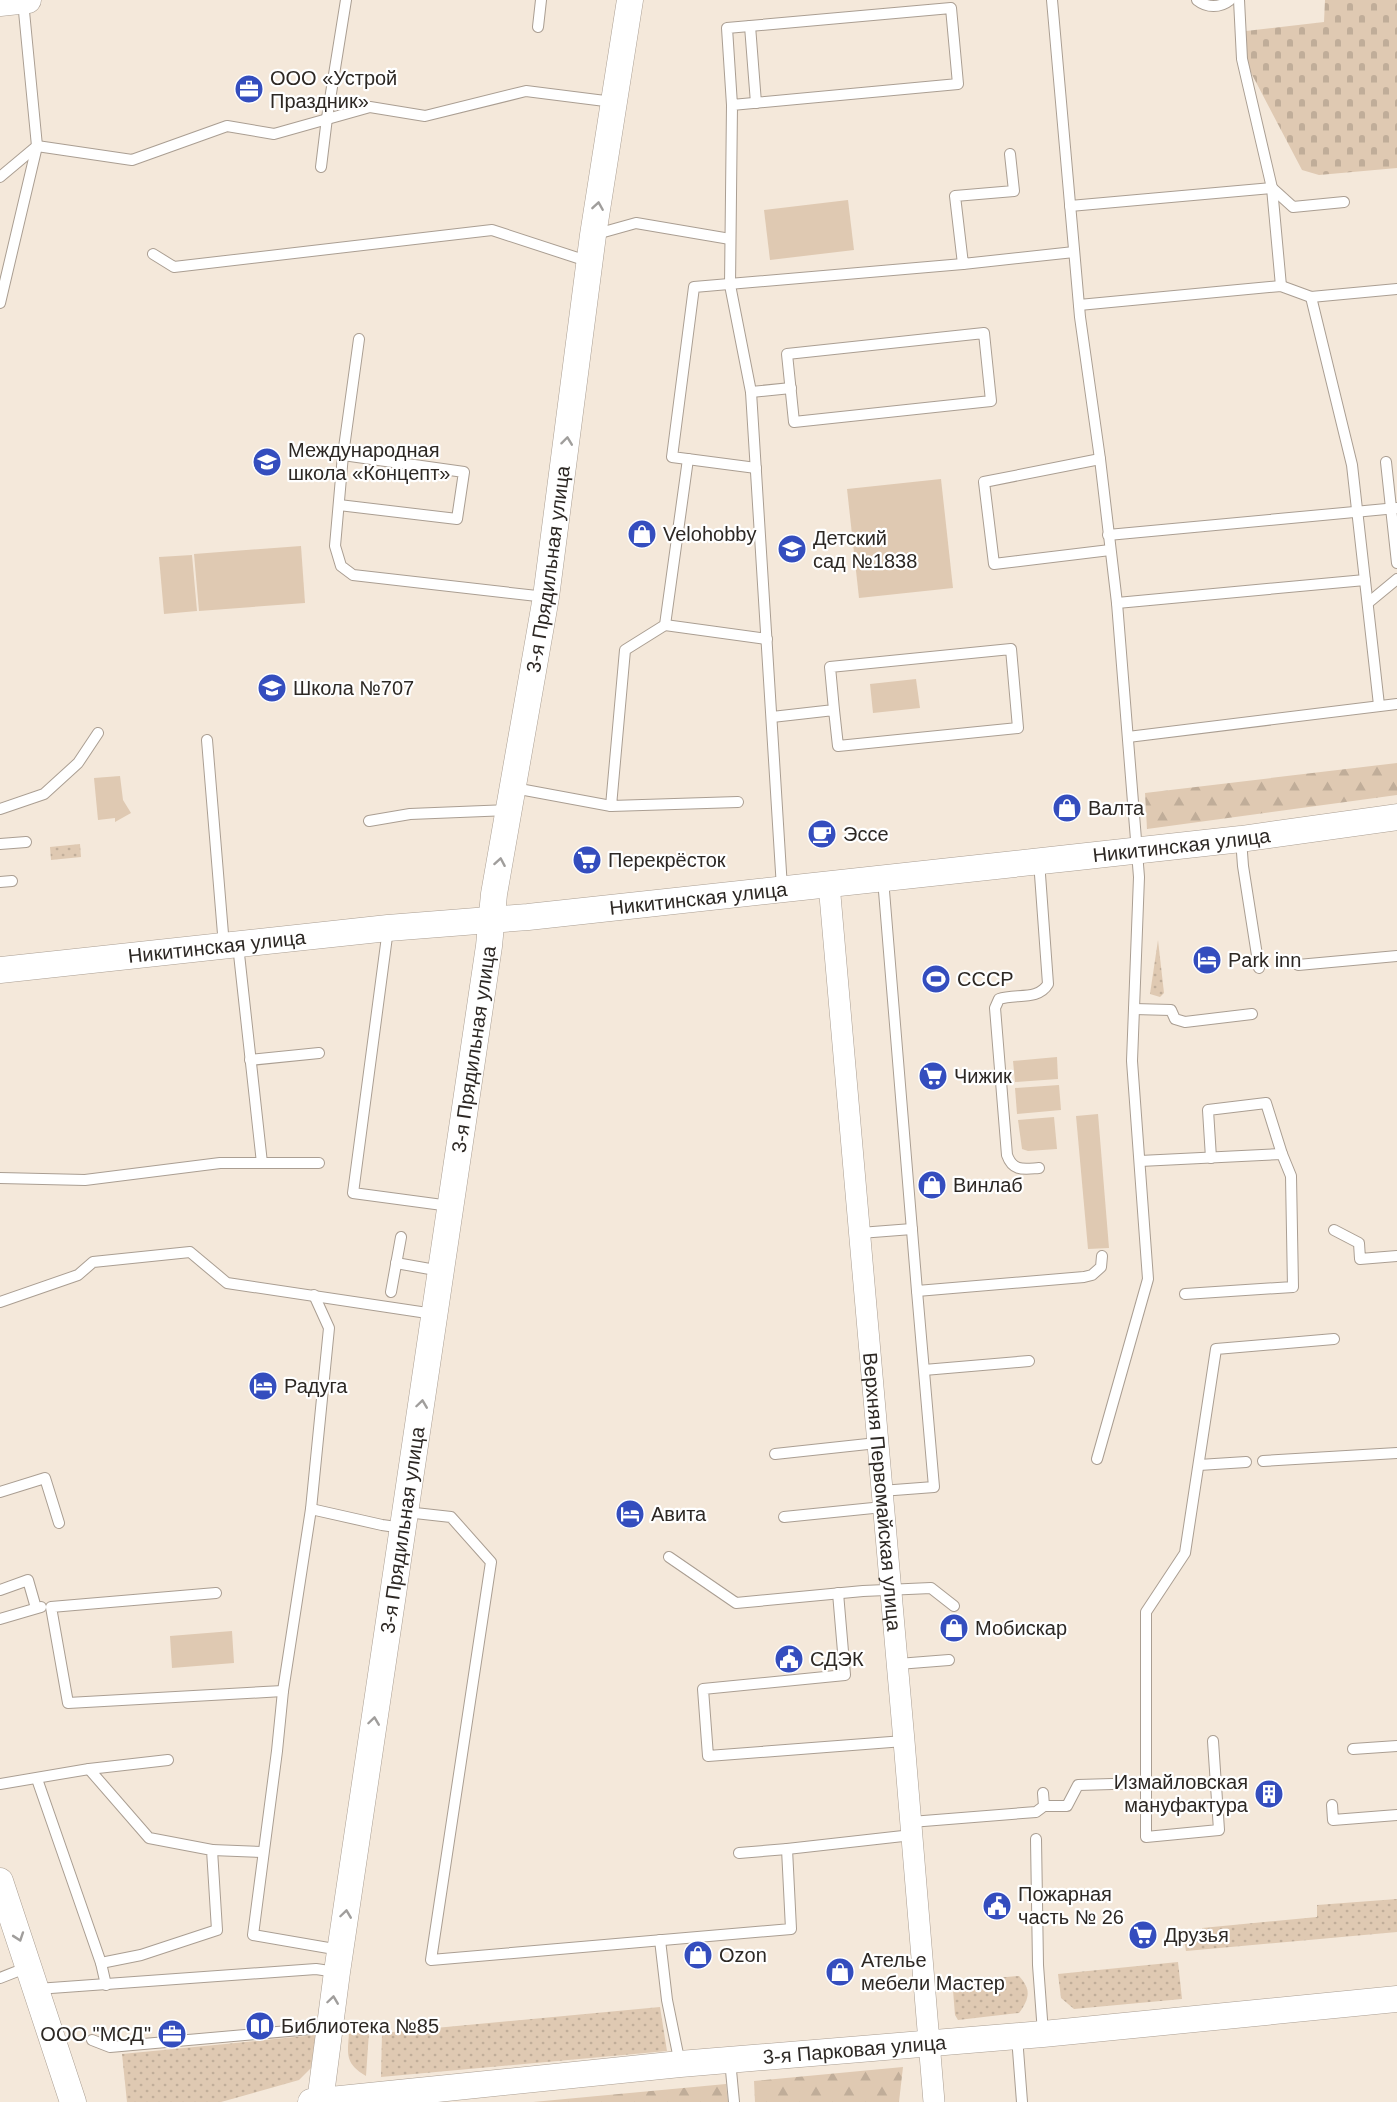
<svg xmlns="http://www.w3.org/2000/svg" width="1397" height="2102" font-family="Arial,sans-serif">
	<defs>
		<pattern id="grass-dots" width="8" height="8" patternUnits="userSpaceOnUse" patternTransform="scale(1.5)"><rect width="8" height="8" fill="#dfc9b2"/><path d="M2 2h.1M6 6h.1" fill="none" stroke="#c0ad99" stroke-width="1.8" stroke-linecap="round"/></pattern>
		<pattern id="forest-firs" width="22" height="20" patternUnits="userSpaceOnUse" patternTransform="scale(1.5)"><rect width="22" height="20" fill="#dfc9b2"/><path d="M5 1l3.5 6h-7zM16 11l3.5 6h-7z" fill="#c0ad99"/></pattern>
		<pattern id="cemetery-stones" width="16" height="16" patternUnits="userSpaceOnUse" patternTransform="scale(1.5)"><rect width="16" height="16" fill="#dfc9b2"/><path d="M2 7V4a2 2 0 0 1 4 0v3zM10 15v-3a2 2 0 0 1 4 0v3z" fill="#c0ad99"/></pattern>
	</defs>
	<rect width="100%" height="100%" fill="#f4e8da"/>
	<g fill="url(#grass-dots)">
		<path d="M 80,844 L 81,857 L 51,860 L 50,847 Z"/>
		<path d="M 1158,940 L 1164,993 L 1160,997 L 1150,994 Z"/>
		<path d="M 1397,1899 L 1397,1932 L 1186,1951 L 1184,1940 L 1203,1937 L 1202,1928 L 1317,1917 L 1317,1905 Z"/>
		<path d="M 1178,1962 L 1182,1999 L 1074,2009 L 1061,1998 L 1058,1974 Z"/>
		<path d="M 1019,1976 C 1032,1990 1029,1999 1019,2013 L 958,2020 L 955,2015 L 953,1990 L 959,1981 Z"/>
		<path d="M 660,2007 L 667,2051 L 381,2077 L 382,2033 Z"/>
		<path d="M 369,2032 L 366,2076 C 346,2064 347,2056 349,2034 Z"/>
		<path d="M 316,2035 L 311,2068 L 299,2080 L 221,2102 L 127,2102 L 122,2054 Z"/>
	</g>
	<g fill="url(#forest-firs)">
		<path d="M 1397,763 L 1397,795 L 1147,829 L 1145,793 Z"/>
		<path d="M 903,2067 L 899,2102 L 755,2102 L 754,2081 Z"/>
		<path d="M 726,2084 L 728,2102 L 533,2102 Z"/>
	</g>
	<path fill="url(#cemetery-stones)" d="M 1325,0 L 1397,0 L 1397,168 L 1319,175 L 1302,170 L 1247,65 L 1246,31 L 1324,22 Z"/>
	<g fill="#dfc9b2">
		<path d="M 848,200 L 854,250 L 770,260 L 764,210 Z"/>
		<path d="M 941,479 L 953,588 L 859,598 L 847,489 Z"/>
		<path d="M 301,546 L 305,603 L 199,611 L 194,554 Z"/>
		<path d="M 192,555 L 197,611 L 164,614 L 159,557 Z"/>
		<path d="M 916,679 L 920,708 L 873,713 L 870,684 Z"/>
		<path d="M 120,776 L 123,800 L 131,813 L 115,822 L 115,818 L 98,820 L 94,778 Z"/>
		<path d="M 1057,1057 L 1058,1079 L 1015,1082 L 1013,1061 Z"/>
		<path d="M 1059,1085 L 1061,1110 L 1017,1114 L 1015,1088 Z"/>
		<path d="M 1098,1114 L 1109,1248 L 1088,1249 L 1076,1116 Z"/>
		<path d="M 1054,1117 L 1057,1149 L 1028,1151 L 1022,1149 L 1018,1120 Z"/>
		<path d="M 232,1631 L 234,1663 L 172,1668 L 170,1636 Z"/>
	</g>
	<g fill="none" stroke-linecap="round" stroke-linejoin="round">
		<g stroke="#aa9e92" stroke-width="12">
			<g id="service">
				<path d="M 1052,0 L 1080,317 L 1100,459 L 1117,603 L 1139,877 L 1132,1061 L 1148,1279 L 1097,1459"/>
				<path d="M 1197,0 C 1207,8 1220,8 1230,0"/>
				<path d="M 1239,0 L 1242,59 L 1272,188 L 1281,286"/>
				<path d="M 750,26 L 756,103"/>
				<path d="M 538,27 L 541,0"/>
				<path d="M 732,105 L 958,84 L 951,8 L 727,28 L 732,105 L 730,285 L 751,392 L 782,888"/>
				<path d="M 1010,154 L 1014,191 L 955,196 L 963,264 L 1074,252"/>
				<path d="M 321,167 L 327,118 L 346,0"/>
				<path d="M 0,177 L 37,146 L 132,160 L 227,126 L 274,134 L 370,107 L 425,116 L 526,91 L 613,102"/>
				<path d="M 1070,206 L 1272,188 L 1293,207 L 1344,202"/>
				<path d="M 593,235 L 636,223 L 730,239"/>
				<path d="M 153,254 L 174,267 L 492,230 L 590,262"/>
				<path d="M 1311,297 L 1352,465 L 1379,705"/>
				<path d="M 0,303 L 37,146 L 23,1"/>
				<path d="M 1079,305 L 1281,286 L 1311,297 L 1397,289"/>
				<path d="M 984,333 L 991,401 L 794,422 L 787,354 Z"/>
				<path d="M 359,339 L 343,455 L 335,546 L 341,566 L 353,575 L 546,597"/>
				<path d="M 751,392 L 791,388"/>
				<path d="M 688,459 L 665,625 L 625,650 L 611,806 L 738,802"/>
				<path d="M 1100,459 L 984,482 L 994,564 L 1110,550"/>
				<path d="M 1386,462 L 1397,563"/>
				<path d="M 756,468 L 672,457 L 694,287 L 963,264"/>
				<path d="M 339,505 L 457,519 L 464,472 L 343,455"/>
				<path d="M 1108,535 L 1397,508"/>
				<path d="M 1117,603 L 1365,580"/>
				<path d="M 1368,603 L 1397,579"/>
				<path d="M 665,625 L 767,639"/>
				<path d="M 772,717 L 834,710 L 830,667 L 1011,649 L 1018,728 L 838,746 L 834,710"/>
				<path d="M 1128,737 L 1397,704"/>
				<path d="M 207,740 L 224,946"/>
				<path d="M 514,788 L 611,806"/>
				<path d="M 0,809 L 44,794 L 78,763 L 98,733"/>
				<path d="M 369,821 L 410,814 L 509,810"/>
				<path d="M 1241,839 L 1243,866 L 1259,968"/>
				<path d="M 0,844 L 26,842"/>
				<path d="M 1039,861 L 1048,984 C 1038,1001 1015,993 999,999 L 995,1008 L 1007,1155 C 1013,1172 1024,1169 1039,1168"/>
				<path d="M 883,879 L 917,1291 L 1084,1277 L 1092,1275 L 1101,1267 L 1102,1256"/>
				<path d="M 0,882 L 12,881"/>
				<path d="M 388,929 L 353,1193 L 450,1206"/>
				<path d="M 238,945 L 262,1163"/>
				<path d="M 1298,965 L 1397,956"/>
				<path d="M 1134,1009 L 1171,1010 L 1175,1019 L 1185,1022 L 1252,1014"/>
				<path d="M 250,1060 L 319,1053"/>
				<path d="M 1211,1158 L 1208,1110 L 1266,1103 L 1282,1154"/>
				<path d="M 1140,1161 L 1282,1154 L 1291,1176 L 1293,1287 L 1185,1294"/>
				<path d="M 0,1178 L 85,1180 L 220,1163 L 319,1163"/>
				<path d="M 1334,1230 L 1359,1243 L 1360,1259 L 1397,1256"/>
				<path d="M 860,1233 L 912,1229"/>
				<path d="M 396,1263 L 441,1271"/>
				<path d="M 391,1292 L 401,1237"/>
				<path d="M 0,1302 L 78,1275 L 93,1262 L 190,1252 L 227,1283 L 434,1314"/>
				<path d="M 924,1370 L 1029,1361"/>
				<path d="M 775,1454 L 877,1443"/>
				<path d="M 1263,1461 L 1397,1453"/>
				<path d="M 1199,1465 L 1246,1462"/>
				<path d="M 881,1491 L 934,1487 L 917,1291"/>
				<path d="M 0,1492 L 45,1478 L 59,1523"/>
				<path d="M 311,1509 L 329,1328 L 314,1295"/>
				<path d="M 406,1512 L 451,1517 L 491,1562 L 431,1960 L 791,1929 L 787,1849 L 912,1835"/>
				<path d="M 784,1517 L 883,1507"/>
				<path d="M 669,1557 L 736,1603 L 863,1591 L 931,1588 L 954,1606"/>
				<path d="M 0,1590 L 28,1580 L 36,1608"/>
				<path d="M 216,1593 L 51,1607 L 68,1703 L 283,1691"/>
				<path d="M 838,1593 L 845,1675 L 703,1689 L 708,1756 L 904,1741"/>
				<path d="M 0,1619 L 41,1607"/>
				<path d="M 898,1664 L 949,1660"/>
				<path d="M 1213,1741 L 1219,1830 L 1146,1837 L 1146,1612 L 1185,1553 L 1216,1349 L 1334,1339"/>
				<path d="M 1353,1749 L 1397,1746"/>
				<path d="M 89,1769 L 149,1838 L 212,1850 L 217,1930 L 141,1955 L 101,1963"/>
				<path d="M 37,1779 L 101,1963 L 106,1985"/>
				<path d="M 0,1784 L 89,1769 L 168,1760"/>
				<path d="M 1332,1805 L 1333,1820 L 1397,1815"/>
				<path d="M 1044,1806 L 1067,1806 L 1078,1785 L 1146,1783"/>
				<path d="M 911,1822 L 1036,1812 L 1044,1806 L 1043,1793"/>
				<path d="M 1036,1839 L 1038,1965 L 1043,2033"/>
				<path d="M 212,1850 L 263,1852"/>
				<path d="M 739,1853 L 787,1849"/>
				<path d="M 660,1940 L 667,2000 L 680,2064"/>
				<path d="M 340,1950 L 253,1935 L 277,1751 L 283,1691 L 311,1509 L 382,1525 L 403,1528"/>
				<path d="M 0,1978 L 28,1967"/>
				<path d="M 37,1989 L 316,1969 L 336,1972"/>
				<path d="M 1017,2037 L 1022,2102"/>
				<path d="M 92,2040 L 110,2047 L 311,2029"/>
				<path d="M 730,2060 L 734,2102"/>
			</g>
		</g>
		<g stroke="#aa9e92" stroke-width="22">
			<g id="minor">
				<path id="s1" d="M 829,884 L 904,1741 L 934,2102"/>
			</g>
		</g>
		<g stroke="#aa9e92" stroke-width="27">
			<g id="tertiary">
				<path d="M 0,3 L 28,0"/>
				<path id="s2" d="M 0,970 L 388,928 L 528,917 L 1069,858 L 1241,839 L 1397,817"/>
				<path d="M 0,1881 L 73,2102"/>
				<path id="s3" d="M 311,2102 L 680,2064 L 1043,2034 L 1397,1999"/>
				<path id="s4" d="M 320,2102 L 337,1972 L 489,946 L 494,894 L 546,597 L 593,235 L 630,0"/>
			</g>
		</g>
		<use href="#service" stroke="#fff" stroke-width="10"/>
		<use href="#minor" stroke="#fff" stroke-width="21"/>
		<use href="#tertiary" stroke="#fff" stroke-width="26"/>
	</g>
	<defs><path id="oneway-chevron" d="M-2-3.5L2.5 0L-2 3.5" fill="none" stroke-width="1.6" stroke-linecap="round" stroke-linejoin="round" transform="scale(1.5)"/></defs>
	<g stroke="#a09e9c">
		<use href="#oneway-chevron" transform="translate(598 206) rotate(-81)"/>
		<use href="#oneway-chevron" transform="translate(567 441) rotate(-83)"/>
		<use href="#oneway-chevron" transform="translate(500 862) rotate(-80)"/>
		<use href="#oneway-chevron" transform="translate(422 1404) rotate(-82)"/>
		<use href="#oneway-chevron" transform="translate(374 1721) rotate(-82)"/>
		<use href="#oneway-chevron" transform="translate(346 1914) rotate(-82)"/>
		<use href="#oneway-chevron" transform="translate(19 1937) rotate(71)"/>
		<use href="#oneway-chevron" transform="translate(333 2000) rotate(-82)"/>
	</g>
	<defs>
		<g id="office-disc" transform="scale(1.5)"><circle r="9.5" fill="#344dbe" stroke="#fff"/><path d="M-6-3h4V-5.5h4V-3h4V5H-6ZM-1-4.5V-3h2v-1.5ZM-6 0V1H6V0Z" fill="#fff"/></g>
		<g id="school-disc" transform="scale(1.5)"><circle r="9.5" fill="#344dbe" stroke="#fff"/><path d="M0-5L7-2L0 1L-7-2ZM-4 1L0 2.5L4 1V4Q0 6-4 4Z" fill="#fff"/></g>
		<g id="shop-disc" transform="scale(1.5)"><circle r="9.5" fill="#344dbe" stroke="#fff"/><path d="M-5-2.5h2.3a2.7 3.5 0 0 1 5.4 0H5L5.5 6h-11ZM-1.5-2.5h3a1.5 2.3 0 0 0-3 0Z" fill="#fff"/></g>
		<g id="cafe-disc" transform="scale(1.5)"><circle r="9.5" fill="#344dbe" stroke="#fff"/><path d="M-5.5-4.5H6V0H3Q3 3.5 0 3.5H-2.5Q-5.5 3.5-5.5 0ZM3-3.2v2h1.7v-2ZM-6 4.5H4V6H-6Z" fill="#fff"/></g>
		<g id="supermarket-disc" transform="scale(1.5)"><circle r="9.5" fill="#344dbe" stroke="#fff"/><path d="M-6-5.5h2.5l.6 2H6L4.5 2H-2.5L-4.4-4H-6ZM-1.5 3.2a1.3 1.3 0 1 0 .1 0ZM3 3.2a1.3 1.3 0 1 0 .1 0Z" fill="#fff"/></g>
		<g id="hotel-disc" transform="scale(1.5)"><circle r="9.5" fill="#344dbe" stroke="#fff"/><path d="M-6-4.5h1.5V1H6V5H4.5V3h-9V5H-6ZM-4 0a1.8 1.8 0 1 1 3.6 0ZM.5 0V-2.5h3Q6-2.5 6 0Z" fill="#fff"/></g>
		<g id="stadium-disc" transform="scale(1.5)"><circle r="9.5" fill="#344dbe" stroke="#fff"/><path d="M0-5a6.5 5 0 1 0 0 10a6.5 5 0 1 0 0-10ZM-3.5-1.8h7v3.6h-7Z" fill="#fff"/></g>
		<g id="civic-disc" transform="scale(1.5)"><circle r="9.5" fill="#344dbe" stroke="#fff"/><path d="M-.6-6.5H3V-4.5H.6V-3L4-1V1h2V6H-6V1h2V-1L-.6-3ZM-1.2 2.5V6h2.4V2.5Z" fill="#fff"/></g>
		<g id="building-disc" transform="scale(1.5)"><circle r="9.5" fill="#344dbe" stroke="#fff"/><path d="M-4-6H4V6H1V3H-1V6H-4ZM-2.5-4.3h1.7v1.8h-1.7ZM.8-4.3h1.7v1.8H.8ZM-2.5-1h1.7V.8h-1.7ZM.8-1h1.7V.8H.8Z" fill="#fff"/></g>
		<g id="library-disc" transform="scale(1.5)"><circle r="9.5" fill="#344dbe" stroke="#fff"/><path d="M-6-4Q-3-5.5-.7-3.5V5Q-3 3-6 4ZM6-4Q3-5.5 .7-3.5V5Q3 3 6 4Z" fill="#fff"/></g>
	</defs>
	<g fill-rule="evenodd">
		<use href="#office-disc" x="249" y="89"/>
		<use href="#school-disc" x="267" y="462"/>
		<use href="#shop-disc" x="642" y="534"/>
		<use href="#school-disc" x="792" y="549"/>
		<use href="#school-disc" x="272" y="688"/>
		<use href="#shop-disc" x="1067" y="808"/>
		<use href="#cafe-disc" x="822" y="834"/>
		<use href="#supermarket-disc" x="587" y="860"/>
		<use href="#hotel-disc" x="1207" y="960"/>
		<use href="#stadium-disc" x="936" y="979"/>
		<use href="#supermarket-disc" x="933" y="1076"/>
		<use href="#shop-disc" x="932" y="1185"/>
		<use href="#hotel-disc" x="263" y="1386"/>
		<use href="#hotel-disc" x="630" y="1514"/>
		<use href="#shop-disc" x="954" y="1628"/>
		<use href="#civic-disc" x="789" y="1659"/>
		<use href="#building-disc" x="1269" y="1794"/>
		<use href="#civic-disc" x="997" y="1906"/>
		<use href="#supermarket-disc" x="1143" y="1935"/>
		<use href="#shop-disc" x="698" y="1955"/>
		<use href="#shop-disc" x="840" y="1972"/>
		<use href="#library-disc" x="260" y="2026"/>
		<use href="#office-disc" x="172" y="2034"/>
	</g>
	<g text-anchor="middle" dominant-baseline="central" stroke-width="4.5" stroke-linejoin="round" paint-order="stroke">
		<g font-size="20" fill="#2d2824" stroke="#fff" text-anchor="start">
			<text x="270" y="78">ООО «Устрой<tspan x="270" dy="23">Праздник»</tspan></text>
			<text x="288" y="450">Международная<tspan x="288" dy="23">школа «Концепт»</tspan></text>
			<text x="663" y="534">Velohobby</text>
			<text x="813" y="538">Детский<tspan x="813" dy="23">сад №1838</tspan></text>
			<text x="293" y="688">Школа №707</text>
			<text x="1088" y="808">Валта</text>
			<text x="843" y="834">Эссе</text>
			<text x="608" y="860">Перекрёсток</text>
			<text x="1228" y="960">Park inn</text>
			<text x="957" y="979">СССР</text>
			<text x="954" y="1076">Чижик</text>
			<text x="953" y="1185">Винлаб</text>
			<text x="284" y="1386">Радуга</text>
			<text x="651" y="1514">Авита</text>
			<text x="975" y="1628">Мобискар</text>
			<text x="810" y="1659">СДЭК</text>
			<text x="1248" y="1782" text-anchor="end">Измайловская<tspan x="1248" dy="23">мануфактура</tspan></text>
			<text x="1018" y="1894">Пожарная<tspan x="1018" dy="23">часть № 26</tspan></text>
			<text x="1164" y="1935">Друзья</text>
			<text x="719" y="1955">Ozon</text>
			<text x="861" y="1960">Ателье<tspan x="861" dy="23">мебели Мастер</tspan></text>
			<text x="281" y="2026">Библиотека №85</text>
			<text x="151" y="2034" text-anchor="end">ООО "МСД"</text>
		</g>
		<g font-size="20" fill="#2d2824" stroke="#fff">
			<text stroke="none"><textPath href="#s4" startOffset="1550">3-я Прядильная улица</textPath></text>
			<text stroke="none"><textPath href="#s2" startOffset="1188">Никитинская улица</textPath></text>
			<text stroke="none"><textPath href="#s2" startOffset="702">Никитинская улица</textPath></text>
			<text stroke="none"><textPath href="#s2" startOffset="218">Никитинская улица</textPath></text>
			<text stroke="none"><textPath href="#s4" startOffset="1064">3-я Прядильная улица</textPath></text>
			<text stroke="none"><textPath href="#s1" startOffset="610">Верхняя Первомайская улица</textPath></text>
			<text stroke="none"><textPath href="#s4" startOffset="578">3-я Прядильная улица</textPath></text>
			<text stroke="none"><textPath href="#s3" startOffset="546">3-я Парковая улица</textPath></text>
		</g>
	</g>
</svg>
